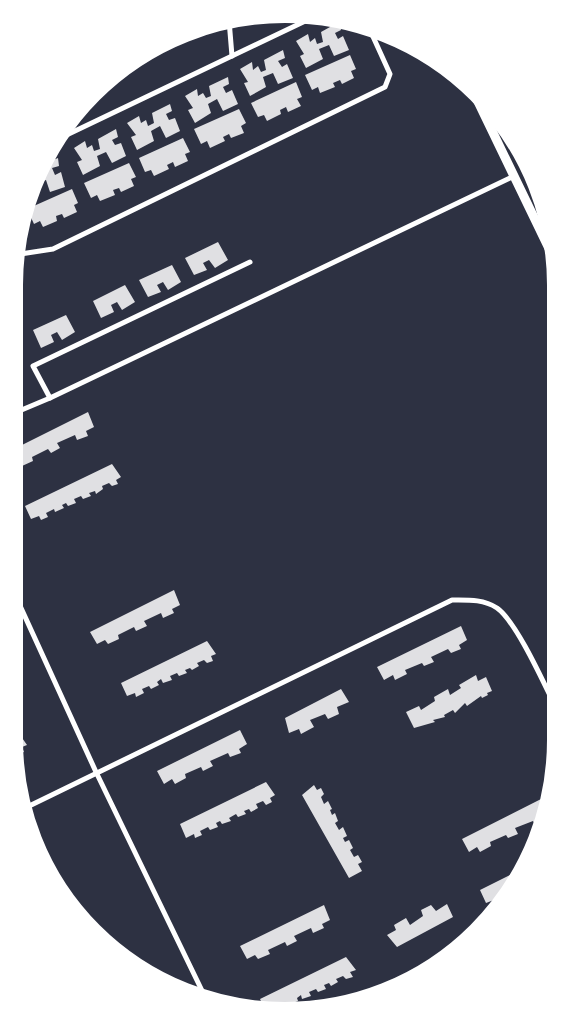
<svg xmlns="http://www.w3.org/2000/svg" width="570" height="1025" font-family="'Sofia Sans Condensed',sans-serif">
	<rect width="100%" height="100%" fill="#2d3142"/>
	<g fill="#e0e0e3">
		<path d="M 339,22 L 341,30 L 335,33 L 338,39 L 343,36 L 349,50 L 334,56 L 329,45 L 319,49 L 323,59 L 306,68 L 300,56 L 304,54 L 296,41 L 308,34 L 310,42 L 315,38 L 317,44 L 323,42 L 321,32 Z"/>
		<path d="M 283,50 L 285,58 L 278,61 L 282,67 L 287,64 L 293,78 L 278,84 L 273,73 L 263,77 L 266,87 L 250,96 L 244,83 L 248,82 L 240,69 L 252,62 L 253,70 L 258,66 L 261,72 L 266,70 L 264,60 Z"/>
		<path d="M 350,55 L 356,69 L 351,71 L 354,78 L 342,84 L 340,80 L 333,83 L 335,87 L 320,93 L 318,87 L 312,90 L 305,75 Z"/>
		<path d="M 228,77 L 229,84 L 223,87 L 226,93 L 232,90 L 238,104 L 223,111 L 217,99 L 208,104 L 211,113 L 195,123 L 188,110 L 193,108 L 185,96 L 197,89 L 198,96 L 203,93 L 206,98 L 211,96 L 209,86 Z"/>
		<path d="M 296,82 L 302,97 L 297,99 L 301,106 L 288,112 L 286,107 L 280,110 L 281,114 L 267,121 L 264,115 L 258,117 L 251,103 Z"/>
		<path d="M 170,104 L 172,111 L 166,114 L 169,120 L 175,118 L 180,131 L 166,138 L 160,126 L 151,131 L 154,141 L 137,150 L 131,137 L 136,135 L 127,123 L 139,116 L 141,123 L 146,120 L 148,126 L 154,123 L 152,113 Z"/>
		<path d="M 239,109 L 246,123 L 241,126 L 244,133 L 231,138 L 229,134 L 223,137 L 225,141 L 210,148 L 207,141 L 201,144 L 194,129 Z"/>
		<path d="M 116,129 L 118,137 L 112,140 L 115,145 L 121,143 L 126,156 L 112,163 L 106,152 L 97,156 L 100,166 L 83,175 L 77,162 L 82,160 L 74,148 L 85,141 L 87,148 L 92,145 L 94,151 L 100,149 L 98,139 Z"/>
		<path d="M 183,138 L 190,152 L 185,154 L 188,161 L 175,167 L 173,162 L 167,165 L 169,169 L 154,176 L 151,170 L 145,172 L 139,158 Z"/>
		<path d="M 58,158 L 59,166 L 52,168 L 55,175 L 61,172 L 65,187 L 50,192 L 46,180 L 36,183 L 38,193 L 27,198 L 36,177 L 40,176 L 41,165 Z"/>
		<path d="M 129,163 L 136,177 L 131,179 L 134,186 L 121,192 L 119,188 L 113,190 L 115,195 L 100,201 L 97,195 L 91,198 L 84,183 Z"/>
		<path d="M 72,189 L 78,203 L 74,205 L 77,212 L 64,218 L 62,214 L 56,216 L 57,221 L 43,227 L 40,221 L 34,224 L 27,209 Z"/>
		<path d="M 218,242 L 228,260 L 215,268 L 209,260 L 203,263 L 207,270 L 194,275 L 185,258 Z"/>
		<path d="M 172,265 L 181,282 L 168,290 L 163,282 L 157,285 L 161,292 L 148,297 L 139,280 Z"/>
		<path d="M 125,285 L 135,302 L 122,310 L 117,302 L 111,305 L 114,312 L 101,318 L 93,301 Z"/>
		<path d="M 66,315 L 75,332 L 62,340 L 57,332 L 51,335 L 54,342 L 41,348 L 33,330 Z"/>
		<path d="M 88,412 L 94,427 L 86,431 L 88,436 L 77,440 L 75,435 L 57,443 L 60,448 L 51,453 L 48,449 L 32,457 L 33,461 L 22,466 L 19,462 L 12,466 L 12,450 Z"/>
		<path d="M 112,464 L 121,477 L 116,480 L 118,484 L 112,486 L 109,483 L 102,486 L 103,489 L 96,494 L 95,491 L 89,493 L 91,496 L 83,499 L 81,496 L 74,499 L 76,503 L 68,506 L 66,503 L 62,505 L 64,508 L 55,512 L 54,509 L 46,513 L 48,517 L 41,520 L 39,516 L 31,519 L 25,506 Z"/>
		<path d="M 174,590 L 180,605 L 172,609 L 174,613 L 163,618 L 161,613 L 144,621 L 147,626 L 136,631 L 134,627 L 118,635 L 119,639 L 108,644 L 105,640 L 97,644 L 90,632 Z"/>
		<path d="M 461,626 L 467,640 L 459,645 L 461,649 L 451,653 L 448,649 L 431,657 L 434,662 L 424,666 L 422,663 L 405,670 L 407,674 L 395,680 L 393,675 L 384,680 L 377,667 Z"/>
		<path d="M 207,641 L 216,654 L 211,656 L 213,661 L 207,663 L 204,660 L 197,663 L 199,666 L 192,670 L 190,668 L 185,670 L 187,673 L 179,676 L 177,673 L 170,676 L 172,680 L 163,683 L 161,679 L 157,682 L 159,685 L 151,689 L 149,686 L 142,689 L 144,693 L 136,697 L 135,693 L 127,696 L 121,683 Z"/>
		<path d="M 476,675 L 478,681 L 486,677 L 492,691 L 487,693 L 488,695 L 482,698 L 481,696 L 467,706 L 465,703 L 455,713 L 453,710 L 444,715 L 445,717 L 433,720 L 435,722 L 414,728 L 406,712 L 419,706 L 421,710 L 435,701 L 434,697 L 448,689 L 450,695 L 461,688 L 459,685 Z"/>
		<path d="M 341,689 L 349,702 L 337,707 L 339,714 L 328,719 L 325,714 L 310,720 L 314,727 L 301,734 L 299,729 L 289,733 L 285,718 Z"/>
		<path d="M 240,730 L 247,744 L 239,749 L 241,753 L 230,757 L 228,753 L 210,761 L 213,766 L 203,771 L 201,767 L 185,774 L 186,778 L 175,784 L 172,779 L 164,784 L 157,771 Z"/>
		<path d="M 18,732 L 27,745 L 22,747 L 24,752 L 18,754 L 13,752 L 11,740 L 11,735 Z"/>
		<path d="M 266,782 L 275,795 L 270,798 L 272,802 L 266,805 L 263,801 L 256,804 L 258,808 L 251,812 L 249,809 L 244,811 L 246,814 L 238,817 L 236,814 L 229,818 L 231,821 L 222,824 L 220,821 L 216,823 L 218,827 L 210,830 L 208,827 L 200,831 L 202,835 L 195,838 L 194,834 L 186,838 L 180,824 Z"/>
		<path d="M 314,785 L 317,790 L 321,788 L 324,794 L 321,797 L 324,804 L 328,801 L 332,809 L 330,810 L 332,815 L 335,813 L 338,821 L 335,823 L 339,830 L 343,827 L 347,836 L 343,838 L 345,842 L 349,840 L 353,848 L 350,850 L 354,857 L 358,855 L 362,862 L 358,864 L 362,871 L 349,878 L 302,795 Z"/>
		<path d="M 545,797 L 549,805 L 547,815 L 544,817 L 546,821 L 535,825 L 533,821 L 515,828 L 518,834 L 508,838 L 506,835 L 490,842 L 491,846 L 480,852 L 477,847 L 469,852 L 462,839 Z"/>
		<path d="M 526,867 L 522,877 L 508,894 L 500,897 L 502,901 L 495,904 L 494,900 L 486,903 L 480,890 Z"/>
		<path d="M 447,904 L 453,917 L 397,947 L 387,935 L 396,930 L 394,925 L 406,918 L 410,925 L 423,916 L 421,910 L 431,905 L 436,911 Z"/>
		<path d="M 324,905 L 330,920 L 322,924 L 324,928 L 313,933 L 311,928 L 294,936 L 297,941 L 287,946 L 285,942 L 268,950 L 270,954 L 258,959 L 255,955 L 247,959 L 240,946 Z"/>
		<path d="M 346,957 L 356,970 L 350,972 L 353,977 L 346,979 L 343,976 L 336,979 L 338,982 L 331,986 L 329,983 L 324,985 L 326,989 L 318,992 L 316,989 L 309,992 L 311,996 L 302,999 L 301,995 L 297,998 L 298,1001 L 290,1004 L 288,1002 L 281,1005 L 283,1009 L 279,1011 L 265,1009 L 260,999 Z"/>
	</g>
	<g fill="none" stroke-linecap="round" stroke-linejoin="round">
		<g stroke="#fff" stroke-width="5">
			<path d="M 229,20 L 232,56"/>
			<path d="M 54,141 L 320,14"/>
			<path d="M 14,255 L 53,249 L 385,87 L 390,74 L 370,30"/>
			<path d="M 50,398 L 33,366 L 250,262"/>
			<path d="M 12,414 L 50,398 L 514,176"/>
			<path d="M 11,586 L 96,772 L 207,1001"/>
			<path d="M 23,809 L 452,600 C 468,600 483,599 497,608 C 517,622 546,688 558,712"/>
		</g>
		<path stroke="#fff" stroke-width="9" d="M 470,85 L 556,263"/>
	</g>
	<path d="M0 0H570V1025H0ZM285 20H285A265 265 0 0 1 550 285V740A265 265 0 0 1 285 1005H285A265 265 0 0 1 20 740V285A265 265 0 0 1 285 20Z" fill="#fff" fill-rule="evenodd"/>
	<path fill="none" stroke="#fff" stroke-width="6" d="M285 20H285A265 265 0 0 1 550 285V740A265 265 0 0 1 285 1005H285A265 265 0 0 1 20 740V285A265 265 0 0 1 285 20Z"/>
</svg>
